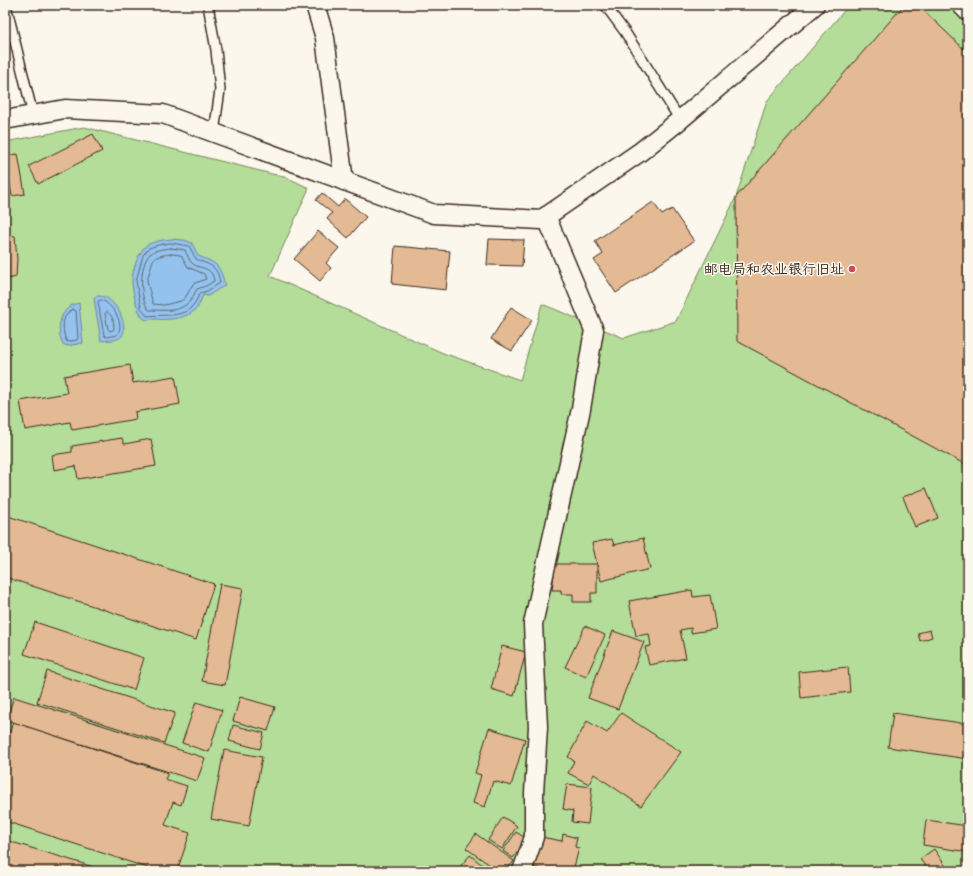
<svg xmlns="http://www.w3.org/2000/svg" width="973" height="876" font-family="'Comic Neue','LXGW WenKai TC',sans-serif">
	<rect width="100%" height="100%" fill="#fbf7ec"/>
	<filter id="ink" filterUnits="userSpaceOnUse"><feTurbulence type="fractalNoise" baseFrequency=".025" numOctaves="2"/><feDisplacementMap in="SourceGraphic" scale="8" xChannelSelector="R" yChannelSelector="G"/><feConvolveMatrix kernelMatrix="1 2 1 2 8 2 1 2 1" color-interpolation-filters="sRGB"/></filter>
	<g filter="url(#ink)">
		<path fill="#b4dd99" stroke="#78845c" d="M 849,5 L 968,5 L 968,871 L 5,871 L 5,142 L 84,127 L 288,178 L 309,188 L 270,276 L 443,353 L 520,380 L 542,304 L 624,338 L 676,321 L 736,197 L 767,101 Z"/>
		<g fill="#93c2ee" stroke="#70859b">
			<path d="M 171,239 L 184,240 L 192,243 L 198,256 C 218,263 220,266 225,285 L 208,296 L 203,295 C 201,299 200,303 198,307 C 188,320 166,320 152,319 C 149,319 146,321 143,318 C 137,312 132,289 132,281 C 132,271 139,250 147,245 C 154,241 163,240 171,239 Z"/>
			<path d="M 96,296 C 99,296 102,296 105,297 C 116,302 129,324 122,336 C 119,341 107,340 101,341 L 94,299 Z"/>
			<path d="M 79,303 L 83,343 L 67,346 L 63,344 C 55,329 60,306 79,303 Z"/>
		</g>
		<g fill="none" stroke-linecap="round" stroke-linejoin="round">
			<g stroke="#5e6771" stroke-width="1">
				<path d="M 171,243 L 189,246 L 196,259 C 210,266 217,264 220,283 L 207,291 L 200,293 C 198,296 197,300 194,304 C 184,319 162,314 147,316 L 141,308 L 136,281 L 143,255 L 149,248 L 158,245 Z"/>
				<path d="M 171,248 L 185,250 C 187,254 189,261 193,264 C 202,270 212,266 214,281 L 206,286 L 197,289 C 194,293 193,299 189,302 C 179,313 162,310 149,310 C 139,299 139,265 150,254 C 156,249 164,249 171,248 Z"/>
				<path d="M 171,254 L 181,255 L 188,267 L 204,274 L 206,279 L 193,284 L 185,298 L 181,301 L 164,305 L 153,304 L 147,281 L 153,260 C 157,255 165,255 171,254 Z"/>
				<path d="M 101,300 C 112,303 126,325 117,335 L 106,337 L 104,335 L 98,302 Z"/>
				<path d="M 72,309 L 76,311 L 78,338 L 77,340 L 67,342 C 63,336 62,323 65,317 C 67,314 70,311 72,309 Z"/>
				<path d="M 107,312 C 113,315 114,322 114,329 L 113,330 L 110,331 L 108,329 L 105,314 Z"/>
			</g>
		</g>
		<g fill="#e4ba94" stroke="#3b2a1e">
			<path d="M 904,5 L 918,5 L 968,53 L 968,466 L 737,341 L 736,197 Z"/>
			<path d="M 93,134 L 102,151 L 38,184 L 29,166 Z"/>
			<path d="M 18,154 L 25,194 L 12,196 L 5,156 Z"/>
			<path d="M 322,193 L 338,207 L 345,199 L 366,217 L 348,238 L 327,219 L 332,213 L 316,200 Z"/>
			<path d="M 653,202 L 662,215 L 672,209 L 694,241 L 616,293 L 594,260 L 603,254 L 595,241 Z"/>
			<path d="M 318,231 L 339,248 L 326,263 L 331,268 L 320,281 L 294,259 Z"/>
			<path d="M 5,235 L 15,236 L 17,259 L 16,277 L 5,280 Z"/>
			<path d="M 489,239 L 524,240 L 522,266 L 487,265 Z"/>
			<path d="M 395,246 L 450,251 L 446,290 L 392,284 Z"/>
			<path d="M 511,307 L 532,320 L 512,351 L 491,339 Z"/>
			<path d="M 130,365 L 133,383 L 175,376 L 180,404 L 135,412 L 136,419 L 72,430 L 70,422 L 25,430 L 20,401 L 67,393 L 64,376 Z"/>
			<path d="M 122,438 L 124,444 L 151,439 L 156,466 L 78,479 L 76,466 L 54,470 L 52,455 L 72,452 L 72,446 Z"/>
			<path d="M 926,488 L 938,518 L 915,527 L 903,497 Z"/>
			<path d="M 5,515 L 214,584 L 196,640 L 5,577 Z"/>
			<path d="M 643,538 L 650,569 L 601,581 L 592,543 L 612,539 L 614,545 Z"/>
			<path d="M 555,564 L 597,564 L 597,593 L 591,593 L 591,602 L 573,602 L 573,594 L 561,594 L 561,590 L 552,590 Z"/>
			<path d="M 220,584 L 243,588 L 225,685 L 202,681 Z"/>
			<path d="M 692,590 L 693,597 L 710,595 L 716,629 L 691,633 L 691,628 L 680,630 L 686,658 L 649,665 L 645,647 L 651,646 L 649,634 L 636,636 L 629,601 Z"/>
			<path d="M 35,622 L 144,658 L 134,690 L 24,654 Z"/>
			<path d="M 585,626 L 605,635 L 586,677 L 565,667 Z"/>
			<path d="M 930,630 L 932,637 L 920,641 L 918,633 Z"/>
			<path d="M 613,631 L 644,642 L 618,709 L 588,698 Z"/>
			<path d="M 502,646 L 526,652 L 514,696 L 491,689 Z"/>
			<path d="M 848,667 L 850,692 L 801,698 L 799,672 Z"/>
			<path d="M 47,671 L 175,713 L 164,743 L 37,702 Z"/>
			<path d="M 14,697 L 205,758 L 197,781 L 6,720 Z"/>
			<path d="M 240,697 L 275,707 L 268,731 L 233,721 Z"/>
			<path d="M 196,702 L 222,710 L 209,752 L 182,743 Z"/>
			<path d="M 621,713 L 681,752 L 641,806 L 594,774 L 589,784 L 568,773 L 574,761 L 568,757 L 587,721 L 607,733 Z"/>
			<path d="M 893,713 L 968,724 L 968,759 L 888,747 Z"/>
			<path d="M 13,722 L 168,773 L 165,779 L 187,786 L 181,805 L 173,802 L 165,825 L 190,833 L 177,871 L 157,871 L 5,821 L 5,746 Z"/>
			<path d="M 233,725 L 264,733 L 260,749 L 229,741 Z"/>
			<path d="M 489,728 L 525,739 L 511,786 L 493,781 L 485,807 L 473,803 L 481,775 L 475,773 Z"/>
			<path d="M 224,750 L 262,757 L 249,826 L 211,819 Z"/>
			<path d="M 567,784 L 592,787 L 588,824 L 572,822 L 573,811 L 563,809 Z"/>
			<path d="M 503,817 L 517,826 L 502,849 L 488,840 Z"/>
			<path d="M 926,820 L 968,826 L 968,852 L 923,845 Z"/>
			<path d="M 516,832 L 527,839 L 513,858 L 503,851 Z"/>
			<path d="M 476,834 L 514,861 L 506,871 L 498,871 L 466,848 Z"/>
			<path d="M 563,834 L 577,838 L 575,847 L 579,848 L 573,871 L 550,871 L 534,867 L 541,837 L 562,841 Z"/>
			<path d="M 5,840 L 107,871 L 5,871 Z"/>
			<path d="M 934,849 L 949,871 L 929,871 L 920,859 Z"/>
			<path d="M 470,855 L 490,871 L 460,871 L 458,869 Z"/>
		</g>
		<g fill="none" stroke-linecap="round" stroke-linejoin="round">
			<g stroke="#3b2a1e" stroke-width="12">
				<g id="lane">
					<path d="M 6,5 L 33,115"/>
					<path d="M 208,5 L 216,50 L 220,90 L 214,133"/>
					<path d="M 605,5 L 625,32 L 680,120"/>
				</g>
			</g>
			<g stroke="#3b2a1e" stroke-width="21">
				<g id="street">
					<path d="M 315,5 L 325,38 L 344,181"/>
					<path d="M 5,120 L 65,109 L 163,114 L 434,214 L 541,220 L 640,152 L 680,120 L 815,5"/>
					<path d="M 522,871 L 534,837 L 534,793 L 538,727 L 533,624 L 581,409 L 594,330 L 546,216"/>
				</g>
			</g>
			<g stroke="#3b2a1e" stroke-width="25">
				<path id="secondary" d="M 964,5 L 968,9"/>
			</g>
			<use href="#lane" stroke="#fbf7ec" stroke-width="9"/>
			<use href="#street" stroke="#fbf7ec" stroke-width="18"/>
			<use href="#secondary" stroke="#fbf7ec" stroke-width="22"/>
		</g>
	</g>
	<circle fill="#d1495b" stroke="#fbf7ec" stroke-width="1.5" cx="852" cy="269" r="4"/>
	<g text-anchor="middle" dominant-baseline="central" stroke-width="3" stroke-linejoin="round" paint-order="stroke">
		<g font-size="14" fill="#3b2a1e" stroke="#fbf7ec" text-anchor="end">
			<text x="844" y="269">邮电局和农业银行旧址</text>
		</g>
	</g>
	<rect width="973" height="876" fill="none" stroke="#fbf7ec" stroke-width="20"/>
	<rect x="10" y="10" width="953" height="856" fill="none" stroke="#3b2a1e" stroke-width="1.5" filter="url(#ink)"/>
</svg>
